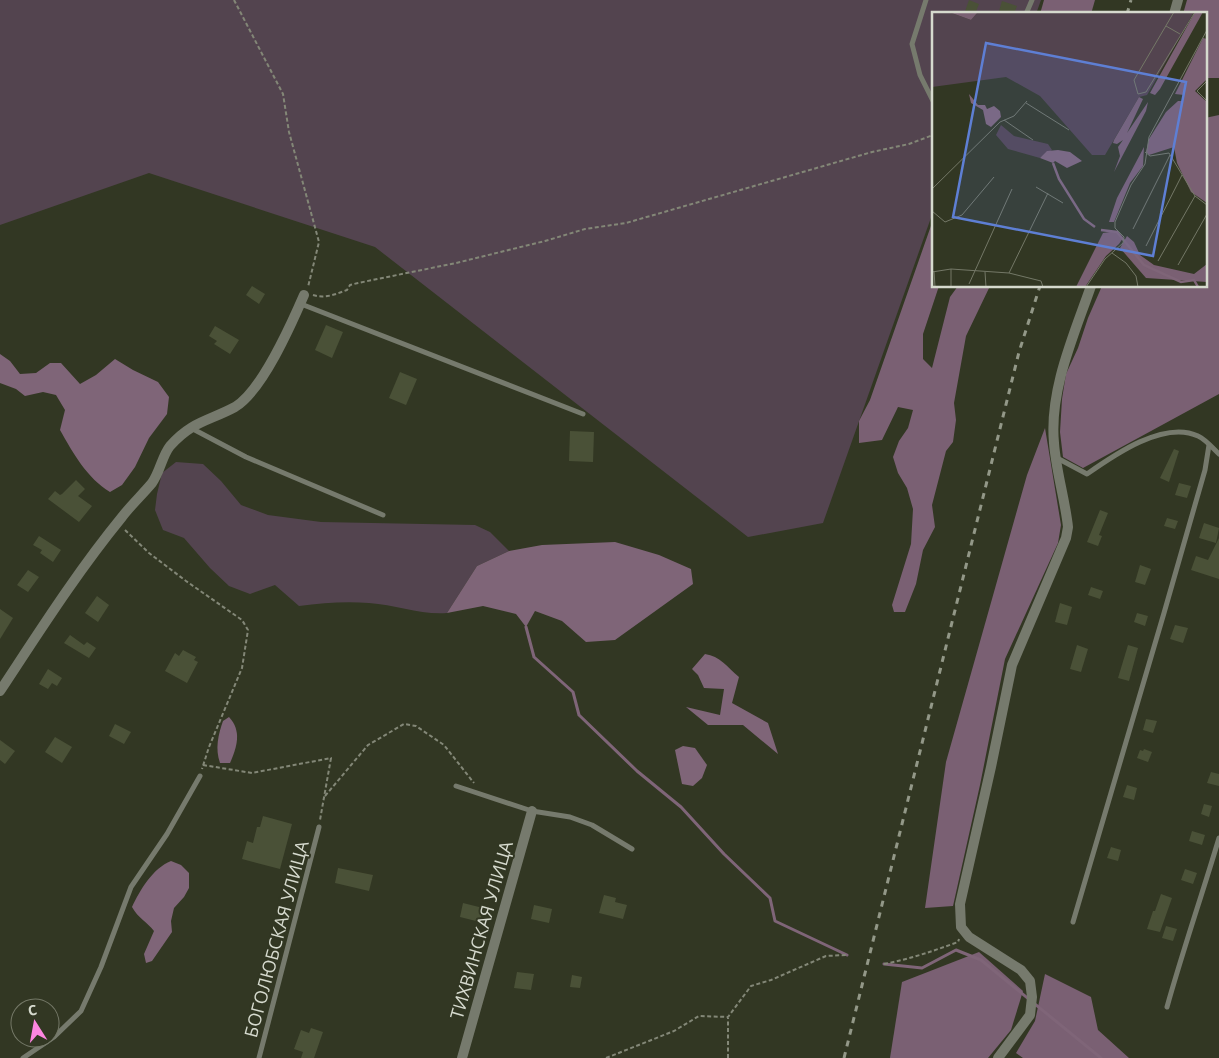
<svg xmlns="http://www.w3.org/2000/svg" width="1219" height="1058" font-family="'Open Sans',sans-serif">
	<rect width="100%" height="100%" fill="#323723"/>
	<g fill="#53444f">
		<path d="M 0,0 L 1041,0 L 1036,14 L 933,14 L 933,212 L 823,523 L 748,537 L 375,247 L 149,173 L 0,225 Z"/>
		<path d="M 176,462 L 203,464 L 221,481 L 241,505 L 268,515 L 321,522 L 475,525 L 490,532 L 509,551 L 477,566 L 447,613 C 421,615 396,605 369,603 C 345,601 323,603 299,606 L 275,585 L 250,594 L 229,586 L 210,568 L 184,538 L 163,530 L 155,510 L 157,494 L 162,473 Z"/>
	</g>
	<g fill="#7a6073">
		<path d="M 1044,0 L 1095,0 L 1091,14 L 1040,14 Z"/>
		<path d="M 1187,0 L 1219,0 L 1219,78 L 1205,78 L 1205,14 L 1183,14 Z"/>
		<path d="M 1219,115 L 1219,394 L 1083,468 L 1063,457 L 1060,432 L 1062,399 L 1066,374 L 1078,348 L 1088,318 L 1102,286 L 1205,286 L 1205,118 Z"/>
		<path d="M 933,220 L 933,286 L 939,286 L 923,334 L 923,359 L 932,368 L 950,297 L 958,286 L 990,286 L 966,336 L 954,403 L 956,420 L 953,442 L 946,451 L 932,505 L 935,527 L 923,550 L 916,584 L 905,612 L 894,612 L 892,605 L 911,544 L 913,509 L 907,488 L 898,473 L 893,457 L 899,441 L 908,428 L 913,410 L 898,407 L 882,440 L 859,443 L 859,421 L 870,400 Z"/>
		<path d="M 1045,428 L 1061,525 L 1058,543 L 1005,659 L 980,785 L 953,906 L 925,908 L 946,762 L 1027,475 Z"/>
		<path d="M 979,952 L 1023,991 L 1011,1030 L 988,1058 L 890,1058 L 902,982 Z"/>
		<path d="M 1045,974 L 1091,997 L 1098,1030 L 1129,1058 L 1023,1058 L 1016,1053 L 1035,1021 Z"/>
	</g>
	<g fill="#7f6578">
		<path d="M 0,354 L 10,361 L 20,374 L 36,373 L 50,363 L 61,363 L 80,384 L 96,375 L 115,359 L 133,370 L 158,382 L 169,397 L 167,414 L 149,438 L 135,467 L 122,485 L 110,492 C 87,478 73,453 60,430 L 65,410 L 56,395 L 43,392 L 25,396 L 16,389 L 0,383 Z"/>
		<path d="M 615,542 L 659,555 L 691,569 L 693,584 L 615,640 L 586,642 L 562,621 L 535,611 L 526,627 L 516,614 L 483,606 L 447,613 L 477,566 L 509,551 L 542,545 Z"/>
		<path d="M 705,654 C 720,656 727,667 739,677 L 732,703 L 768,723 L 778,754 L 743,725 L 708,725 L 686,707 L 720,715 L 724,689 L 704,688 L 698,675 L 692,669 Z"/>
		<path d="M 229,717 C 242,731 237,747 230,763 L 220,763 C 215,749 218,735 223,721 Z"/>
		<path d="M 683,746 L 695,748 L 707,765 L 702,778 L 693,786 L 682,784 L 675,750 Z"/>
		<path d="M 171,861 L 181,865 L 189,873 L 189,888 L 184,897 L 174,908 L 171,921 L 172,932 L 152,961 L 146,963 L 144,954 L 154,931 C 147,922 138,918 132,907 C 140,890 153,868 171,861 Z"/>
	</g>
	<g fill="none" stroke-linecap="round" stroke-linejoin="round">
		<g stroke="#7f6578" stroke-width="3">
			<path d="M 526,627 L 534,657 L 573,692 L 579,715 L 637,771 L 681,807 L 724,854 L 770,898 L 775,921 L 847,955"/>
			<path d="M 884,964 L 922,968 L 956,950 L 981,960 L 1101,1058"/>
		</g>
	</g>
	<g fill="#4a5137">
		<path d="M 969,0 L 979,4 L 975,14 L 964,14 Z"/>
		<path d="M 1002,1 L 1017,6 L 1014,14 L 999,11 Z"/>
		<path d="M 252,286 L 265,294 L 259,304 L 246,295 Z"/>
		<path d="M 326,325 L 343,332 L 332,358 L 315,350 Z"/>
		<path d="M 215,326 L 239,340 L 230,354 L 214,344 L 217,341 L 209,336 Z"/>
		<path d="M 400,372 L 417,379 L 406,405 L 389,398 Z"/>
		<path d="M 570,431 L 594,432 L 593,462 L 569,461 Z"/>
		<path d="M 1174,449 L 1179,451 L 1169,482 L 1160,478 Z"/>
		<path d="M 76,480 L 85,489 L 78,496 L 92,506 L 79,522 L 48,499 L 55,491 L 60,495 L 62,494 Z"/>
		<path d="M 1179,483 L 1191,486 L 1187,498 L 1175,495 Z"/>
		<path d="M 1100,510 L 1108,513 L 1099,535 L 1102,536 L 1098,546 L 1087,542 Z"/>
		<path d="M 1167,518 L 1178,521 L 1175,529 L 1164,526 Z"/>
		<path d="M 1204,523 L 1219,528 L 1216,543 L 1199,538 Z"/>
		<path d="M 39,536 L 61,550 L 53,562 L 40,553 L 42,550 L 33,545 Z"/>
		<path d="M 1219,538 L 1219,579 L 1191,570 L 1196,556 L 1208,560 Z"/>
		<path d="M 1140,565 L 1151,569 L 1145,585 L 1135,582 Z"/>
		<path d="M 28,570 L 39,577 L 28,592 L 17,585 Z"/>
		<path d="M 1091,587 L 1103,591 L 1100,599 L 1088,595 Z"/>
		<path d="M 97,596 L 109,605 L 98,622 L 85,613 Z"/>
		<path d="M 1060,603 L 1072,607 L 1067,625 L 1055,622 Z"/>
		<path d="M 0,609 L 13,618 L 0,639 Z"/>
		<path d="M 1137,613 L 1148,616 L 1145,626 L 1134,622 Z"/>
		<path d="M 1175,625 L 1188,628 L 1183,643 L 1170,639 Z"/>
		<path d="M 70,635 L 84,645 L 87,642 L 96,648 L 89,658 L 64,643 Z"/>
		<path d="M 1077,645 L 1088,649 L 1081,672 L 1070,669 Z"/>
		<path d="M 1128,645 L 1138,648 L 1129,681 L 1118,678 Z"/>
		<path d="M 183,650 L 196,657 L 194,660 L 198,662 L 187,683 L 165,671 L 175,653 L 179,656 Z"/>
		<path d="M 48,669 L 62,678 L 57,686 L 52,683 L 48,689 L 39,684 Z"/>
		<path d="M 1146,719 L 1157,721 L 1153,733 L 1143,730 Z"/>
		<path d="M 115,724 L 131,732 L 124,744 L 109,736 Z"/>
		<path d="M 55,737 L 72,747 L 62,763 L 45,752 Z"/>
		<path d="M 0,740 L 15,751 L 5,764 L 0,760 Z"/>
		<path d="M 1144,749 L 1152,752 L 1148,762 L 1137,758 L 1140,750 L 1143,751 Z"/>
		<path d="M 1211,772 L 1219,774 L 1219,786 L 1207,783 Z"/>
		<path d="M 1127,785 L 1137,788 L 1134,800 L 1123,797 Z"/>
		<path d="M 1204,804 L 1212,806 L 1209,817 L 1201,814 Z"/>
		<path d="M 263,816 L 292,824 L 280,869 L 242,859 L 247,841 L 253,843 L 257,827 L 260,827 Z"/>
		<path d="M 1192,831 L 1205,835 L 1202,845 L 1189,841 Z"/>
		<path d="M 1111,847 L 1121,850 L 1118,861 L 1107,858 Z"/>
		<path d="M 338,868 L 373,875 L 369,891 L 335,883 Z"/>
		<path d="M 1185,869 L 1197,873 L 1193,884 L 1181,880 Z"/>
		<path d="M 1161,894 L 1172,898 L 1160,932 L 1147,929 L 1153,911 L 1155,911 Z"/>
		<path d="M 604,895 L 616,898 L 615,902 L 627,905 L 623,919 L 599,913 Z"/>
		<path d="M 463,903 L 483,908 L 480,922 L 460,917 Z"/>
		<path d="M 534,905 L 552,909 L 549,923 L 531,919 Z"/>
		<path d="M 1166,926 L 1177,929 L 1173,941 L 1162,938 Z"/>
		<path d="M 517,972 L 534,974 L 531,990 L 514,988 Z"/>
		<path d="M 572,975 L 582,977 L 580,988 L 570,987 Z"/>
		<path d="M 311,1028 L 323,1032 L 314,1058 L 301,1058 L 303,1052 L 294,1049 L 301,1030 L 309,1033 Z"/>
	</g>
	<g fill="none" stroke-linecap="round" stroke-linejoin="round">
		<g stroke="#838777" stroke-width="2" stroke-dasharray="4 2.5" stroke-linecap="butt">
			<path d="M 234,0 L 283,94 L 289,132 L 319,242 L 308,287"/>
			<path d="M 313,295 C 325,299 336,294 347,290 L 350,285 L 358,283 L 456,263 L 545,241 L 585,229 L 626,223 L 872,152 L 909,144 L 933,135"/>
			<path d="M 125,530 L 149,553 L 186,581 L 242,620 L 248,630 L 242,668 L 209,747 L 202,769"/>
			<path d="M 203,765 L 252,773 L 331,758 L 320,820"/>
			<path d="M 325,796 L 368,745 L 404,724 L 416,726 L 444,745 L 474,783"/>
			<path d="M 884,964 C 910,959 933,951 958,942 L 959,939"/>
			<path d="M 606,1058 L 674,1031 L 699,1016 L 728,1017 L 751,986 L 771,980 L 826,956 L 847,955"/>
			<path d="M 728,1058 L 728,1018"/>
		</g>
		<g stroke="#767a6d" stroke-width="5">
			<path d="M 926,0 L 912,44 L 920,75 L 933,101"/>
			<path d="M 1026,14 L 1032,0"/>
			<path d="M 301,304 L 583,414"/>
			<path d="M 191,428 L 246,457 L 383,515"/>
			<path d="M 1057,458 L 1087,474 C 1114,455 1164,420 1198,436 C 1205,439 1213,448 1219,454"/>
			<path d="M 456,786 L 532,811 L 570,817 L 592,825 L 632,849"/>
			<path d="M 1073,922 L 1164,613 L 1205,470 L 1209,445"/>
			<path d="M 1167,1007 C 1183,950 1202,895 1219,838"/>
			<path d="M 23,1058 L 54,1037 L 81,1011 L 101,967 L 131,887 L 167,834 L 200,776"/>
			<path d="M 259,1058 L 319,827"/>
		</g>
		<g stroke="#767a6d" stroke-width="10">
			<path d="M 1174,14 L 1178,0"/>
			<path d="M 0,691 C 39,632 77,572 122,517 C 131,505 142,495 152,483 C 160,472 162,456 170,446 C 192,421 209,421 235,407 C 262,391 291,325 304,295"/>
			<path d="M 462,1058 L 532,811"/>
			<path d="M 998,1058 L 1030,1015 L 1032,997 L 1030,981 L 1021,970 L 969,937 L 961,927 L 960,904 L 991,767 L 1012,665 L 1066,538 L 1068,527 C 1065,499 1056,471 1054,443 C 1049,390 1074,335 1091,286"/>
		</g>
		<g stroke="#939888" stroke-width="3" stroke-dasharray="6 6" stroke-linecap="butt">
			<path d="M 1127,14 L 1131,0"/>
			<path d="M 844,1058 L 1019,352 L 1040,286"/>
		</g>
	</g>
	<g text-anchor="middle" dominant-baseline="central" stroke-width="4" stroke-linejoin="round" paint-order="stroke">
		<g font-size="18" fill="#d6dace" stroke="#323723">
			<text transform="translate(481 930) rotate(-74)">ТИХВИНСКАЯ УЛИЦА</text>
			<text transform="translate(276 939) rotate(-75)">БОГОЛЮБСКАЯ УЛИЦА</text>
		</g>
	</g>
	<g transform="translate(932 12)">
		<rect width="275" height="275" fill="#323723"/>
		<path d="M 0,0 L 17,0 L 39,8 L 46,0 L 262,0 L 215,83 L 207,85 L 173,143 L 160,143 L 108,84 L 74,65 L 0,75 ZM 69,113 L 82,124 L 116,132 L 120,138 L 108,146 L 76,137 L 64,123 Z" fill="#53444f"/>
		<path d="M 17,0 L 46,0 L 39,8 ZM 263,0 L 271,0 L 228,77 L 223,83 L 218,81 ZM 271,26 L 275,27 L 275,67 L 263,79 L 275,90 L 275,191 L 259,180 L 245,151 L 242,135 L 217,143 L 214,140 L 217,127 L 234,100 L 246,89 L 251,89 L 252,83 L 243,82 ZM 207,85 L 211,87 L 195,121 L 216,90 L 214,99 L 182,160 L 188,144 L 186,135 L 191,128 L 185,132 L 181,131 L 182,128 ZM 212,135 L 211,154 L 198,171 L 182,210 L 177,210 L 185,186 ZM 185,219 L 191,226 L 187,232 L 174,244 L 153,275 L 144,275 L 171,221 ZM 195,224 L 202,230 L 208,243 L 222,253 L 262,262 L 275,252 L 275,270 L 214,266 L 188,236 Z" fill="#7a6073"/>
		<path d="M 37,82 L 46,93 L 53,93 L 55,97 L 62,94 L 68,99 L 69,105 L 59,115 L 54,112 L 51,98 L 39,91 ZM 126,138 L 138,140 L 150,149 L 135,156 L 123,149 L 121,151 L 108,146 L 115,139 Z" fill="#7f6578"/>
		<path fill="none" stroke="#7f6578" stroke-width="2.5" d="M 121,151 L 127,167 L 152,207 L 163,215M 169,218 L 185,220 L 212,253 L 249,270 L 262,268 L 266,275"/>
		<path fill="none" stroke="#747867" stroke-width="1" d="M 242,0 L 202,68 L 206,82 L 214,80 L 263,0M 234,14 L 248,22M 275,69 L 265,79 L 275,89M 94,91 L 137,118M 72,108 L 101,128M 213,140 L 218,144 L 237,141 L 263,184 L 275,193M 104,175 L 131,191M 0,177 L 68,110 L 82,104 L 95,89M 0,199 L 13,210 L 30,203 L 62,165M 201,217 L 238,143M 214,234 L 250,163M 180,241 L 194,251 L 204,264 L 206,275M 226,249 L 263,184M 246,253 L 275,202M 2,259 L 3,275M 0,260 L 19,257 L 77,261 L 109,269 L 111,275M 53,260 L 54,275M 77,261 L 116,181M 37,272 L 80,177M 19,275 L 19,257M 154,275 L 173,247 L 191,231 L 192,225 L 183,216 L 183,210 L 199,173 L 213,152 L 217,125 L 275,18"/>
		<path fill="#5e7fd4" fill-opacity="0.15" stroke="#5e7fd4" stroke-width="2.5" d="M 54,31 L 254,70 L 221,244 L 21,205 Z"/>
		<rect width="275" height="275" fill="none" stroke="#d6dace" stroke-width="2.5"/>
	</g>
	<g transform="translate(35 1023) rotate(349)"><circle r="24" fill="#323723" stroke="#747867"/>
	<path d="M0-4L9 19L0 12L-9 19Z" fill="#fd86e1"/>
	<text y="-8" font-size="14" font-weight="bold" text-anchor="middle" fill="#d6dace">С</text>
	</g>
</svg>
